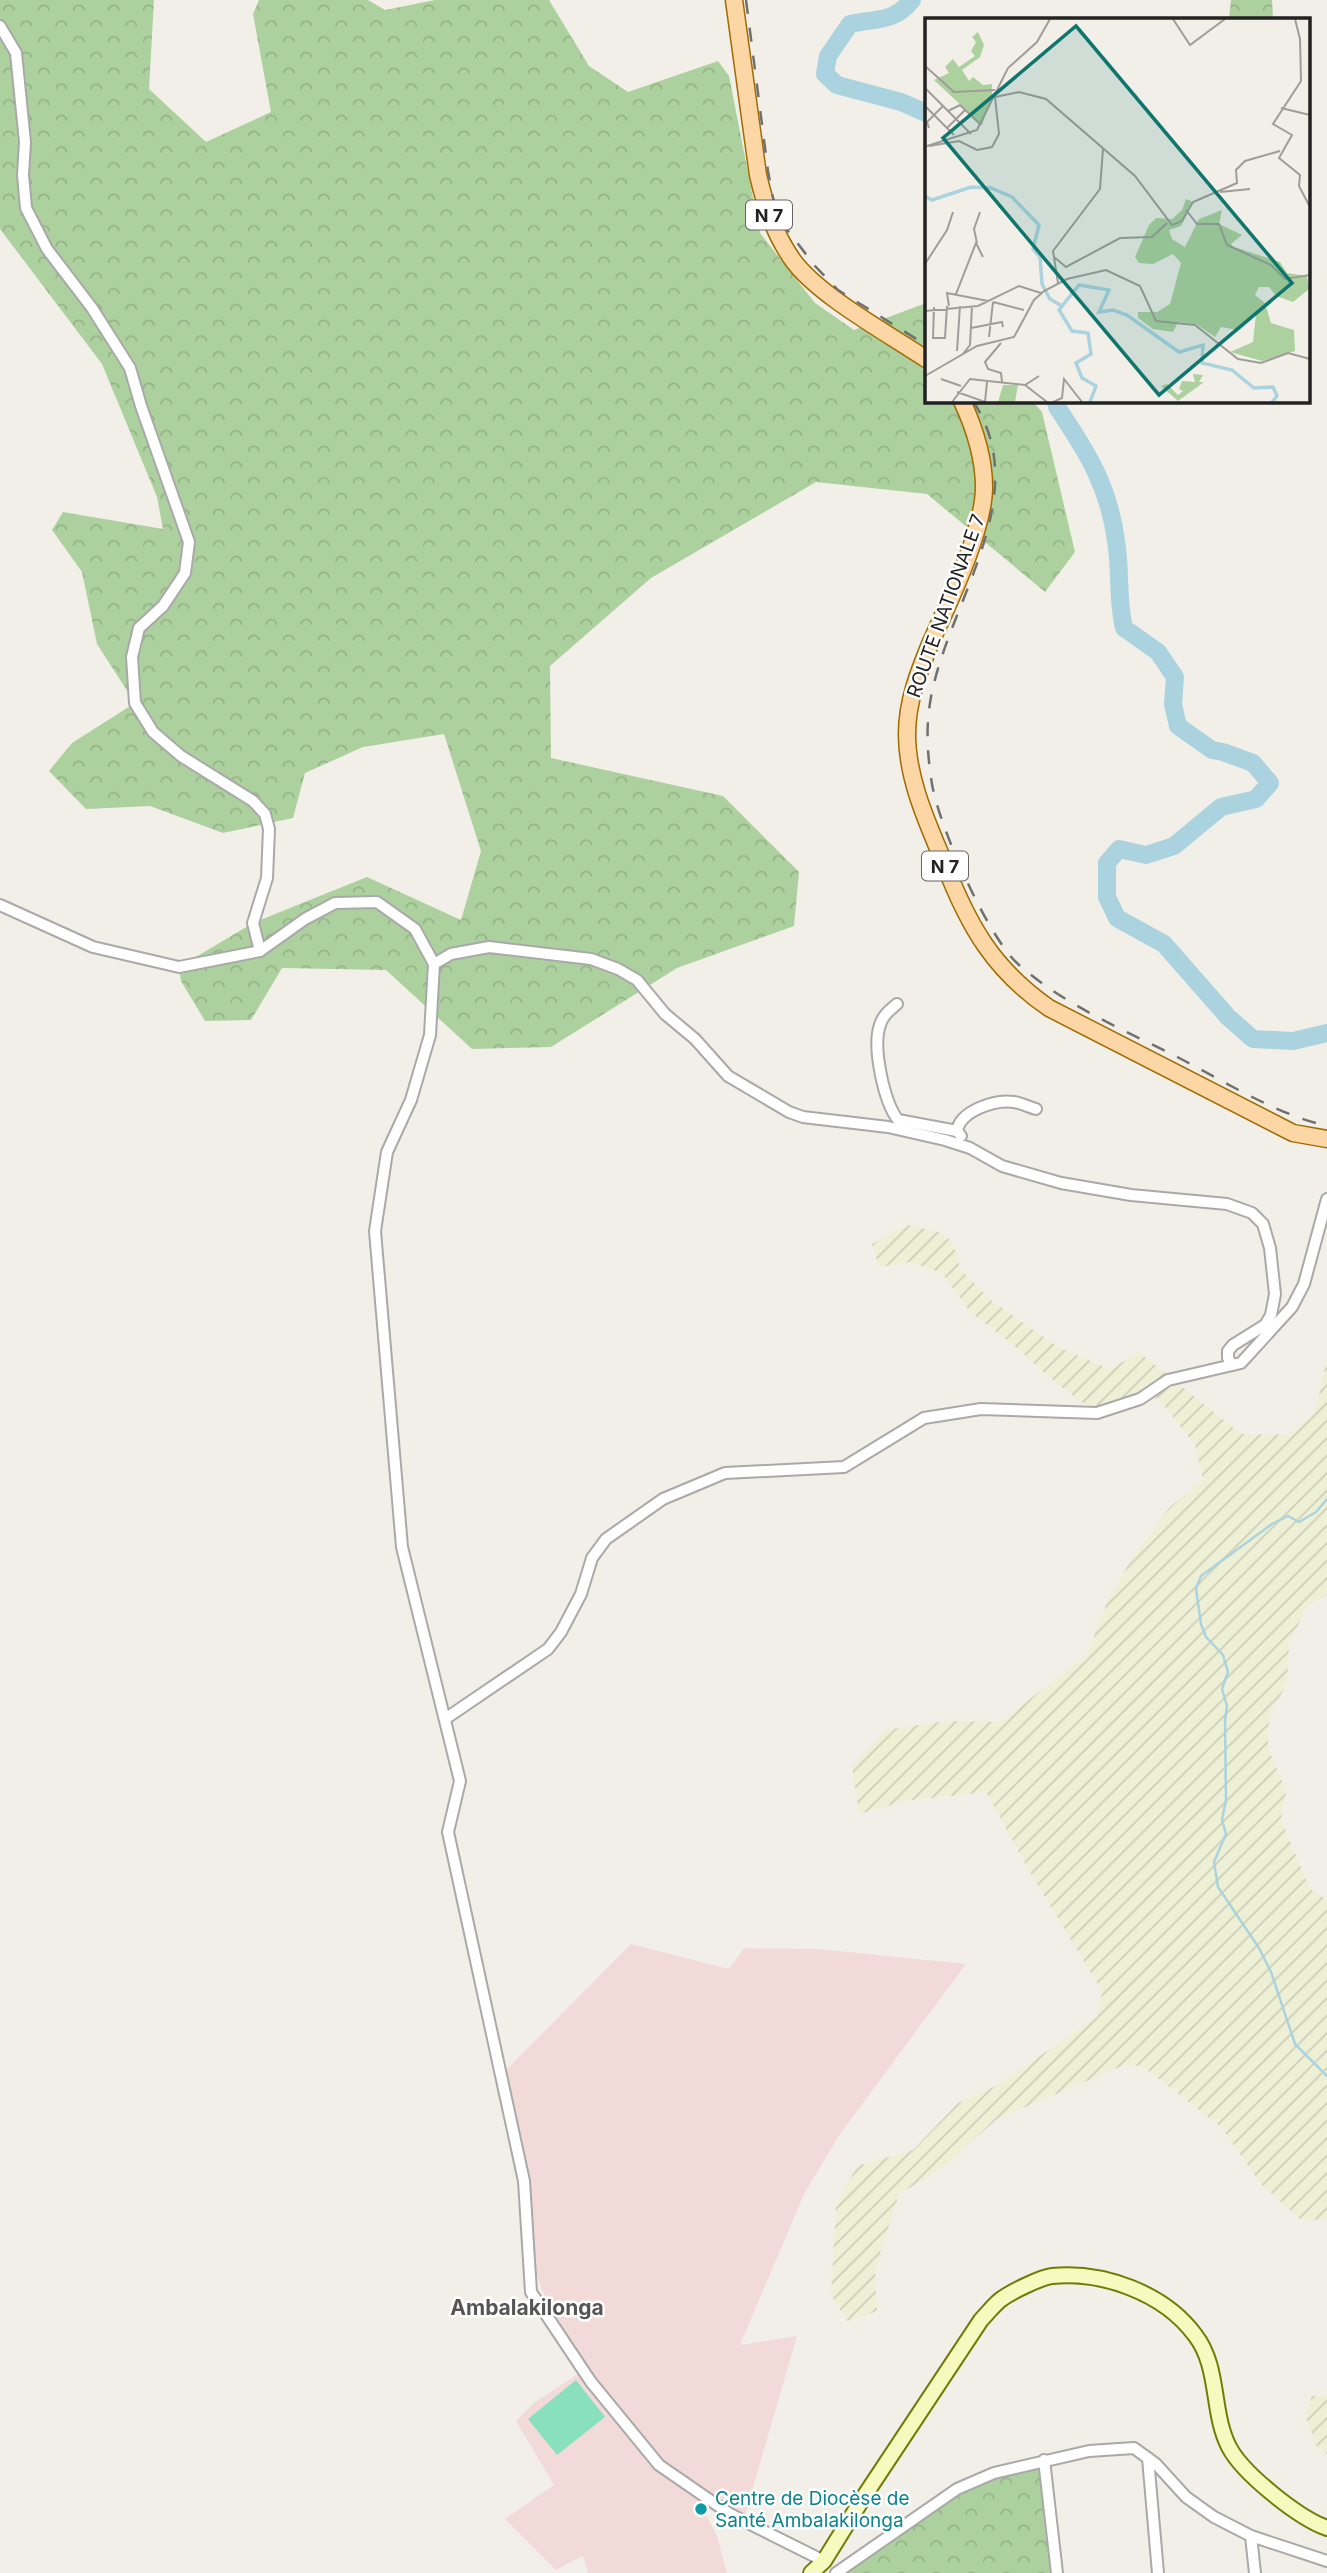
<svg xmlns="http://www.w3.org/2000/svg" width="1327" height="2573" font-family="Inter,sans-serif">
	<defs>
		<pattern id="farmland-furrows" width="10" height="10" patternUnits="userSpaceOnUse" patternTransform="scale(1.75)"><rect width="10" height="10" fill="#eef0d5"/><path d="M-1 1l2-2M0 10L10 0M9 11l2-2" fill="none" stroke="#ccceb7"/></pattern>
		<pattern id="forest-crowns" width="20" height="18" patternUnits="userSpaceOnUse" patternTransform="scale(1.75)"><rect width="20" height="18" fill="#add19e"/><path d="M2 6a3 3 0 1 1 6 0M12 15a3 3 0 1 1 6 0" fill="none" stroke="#95b388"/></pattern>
	</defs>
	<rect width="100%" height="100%" fill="#f2efe9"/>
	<path fill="#f2dad9" d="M 631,1944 L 729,1969 L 744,1948 L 819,1949 L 966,1964 L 840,2134 L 804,2194 L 740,2345 L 797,2336 L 745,2515 L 727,2508 L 709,2495 L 701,2505 L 717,2536 L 727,2573 L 588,2573 L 583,2556 L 556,2570 L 505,2519 L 554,2485 L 516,2421 L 535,2402 L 589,2367 L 556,2325 L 537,2276 L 527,2180 L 506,2070 Z"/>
	<g fill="url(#farmland-furrows)">
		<path d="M 907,1225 L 939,1232 L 953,1242 L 960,1269 L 992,1301 L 1058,1347 L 1109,1369 L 1140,1353 L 1241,1434 L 1288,1435 L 1315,1412 L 1327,1360 L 1327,1595 L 1307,1607 L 1289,1643 L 1287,1684 L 1269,1716 L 1268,1748 L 1286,1791 L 1281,1820 L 1310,1889 L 1327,1900 L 1327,2220 L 1300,2219 L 1261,2184 L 1221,2127 L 1142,2066 L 1124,2065 L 997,2119 L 940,2170 L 899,2194 L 875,2269 L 877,2311 L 848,2322 L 831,2295 L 836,2205 L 857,2166 L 913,2150 L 958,2103 L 998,2085 L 1098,2016 L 1102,1991 L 1031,1874 L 986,1792 L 905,1801 L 859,1814 L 852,1766 L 885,1730 L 945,1721 L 1000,1722 L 1087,1655 L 1107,1602 L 1132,1558 L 1169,1508 L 1203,1479 L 1195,1445 L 1158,1398 L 1097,1413 L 1056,1383 L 1010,1342 L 971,1313 L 942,1273 L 910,1262 L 879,1267 L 872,1244 Z"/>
		<path d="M 1327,2395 L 1327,2454 L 1316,2445 L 1305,2415 L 1312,2396 Z"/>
	</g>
	<g fill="url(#forest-crowns)">
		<path d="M 0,0 L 154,0 L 149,89 L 206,142 L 271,112 L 253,14 L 259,0 L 368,0 L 385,10 L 435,0 L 549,0 L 589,66 L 628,92 L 718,61 L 729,76 L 760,233 L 815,303 L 854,330 L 926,303 L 926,401 L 1032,401 L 1042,412 L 1075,552 L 1045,592 L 927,494 L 816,482 L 651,578 L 550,666 L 551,758 L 723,796 L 799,872 L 794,926 L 677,968 L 551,1047 L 472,1049 L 386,970 L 282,968 L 251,1020 L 205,1021 L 181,981 L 179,967 L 253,923 L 367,877 L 461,920 L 481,851 L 444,734 L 363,747 L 305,773 L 293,818 L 223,833 L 150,806 L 86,809 L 49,771 L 72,743 L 135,703 L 97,644 L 82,572 L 52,530 L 63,512 L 163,529 L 157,497 L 102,364 L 0,229 Z"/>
		<path d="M 1231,0 L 1272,0 L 1273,19 L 1229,19 Z"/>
		<path d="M 1040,2461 L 1052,2573 L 843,2573 L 957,2489 Z"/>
	</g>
	<path fill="#88e0be" d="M 576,2380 L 605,2417 L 557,2455 L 528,2419 Z"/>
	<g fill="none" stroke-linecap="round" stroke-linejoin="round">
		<path stroke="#aad3df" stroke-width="2.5" d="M 1327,1499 L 1316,1512 L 1299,1522 L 1288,1516 L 1272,1524 L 1201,1576 L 1196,1589 L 1201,1624 L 1206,1637 L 1223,1655 L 1228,1672 L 1222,1689 L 1227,1706 L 1225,1721 L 1226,1800 L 1222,1820 L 1226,1834 L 1214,1862 L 1218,1887 L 1259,1948 L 1271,1972 L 1295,2044 L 1327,2076"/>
		<g stroke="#aad3df" stroke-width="18">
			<path d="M 912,0 C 894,23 876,18 850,24 L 828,56 L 825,74 L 837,85 L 901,102 L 926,113"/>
			<path d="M 1056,401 L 1057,407 C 1087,452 1109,486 1116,541 C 1121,570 1117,599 1124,628 L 1158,652 L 1175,677 L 1173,704 L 1178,726 L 1212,750 L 1223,752 L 1253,763 L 1270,783 L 1256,799 L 1221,807 L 1174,846 L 1146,855 L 1119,849 L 1107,863 L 1107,897 L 1117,918 L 1164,944 L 1228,1017 L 1253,1039 L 1293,1041 L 1327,1033"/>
		</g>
		<g stroke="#a9a9a9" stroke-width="14">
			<g id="street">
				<path d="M 0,26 L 16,53 L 25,142 L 23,175 L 26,208 L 47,249 L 92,308 L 130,368 L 141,406 L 189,542 L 185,573 L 163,606 L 139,628 L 132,657 L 135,703 L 153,732 L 181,756 L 253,801 L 265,814 L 269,829 L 267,878 L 253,923 L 260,951"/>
				<path d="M 0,905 L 93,947 L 179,967 L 260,951 L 305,919 L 335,903 L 377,902 L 415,929 L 434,964 L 430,1035 L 411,1100 L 387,1152 L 375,1231 L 402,1547 L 460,1781 L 448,1832 L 524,2181 L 531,2292 L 591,2382 L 659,2465 L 730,2514 L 824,2561"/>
				<path d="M 434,964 L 451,954 L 489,947 L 591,959 L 618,969 L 637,980 L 665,1014 L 695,1039 L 728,1076 L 789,1112 L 803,1117 L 888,1127 L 945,1140 L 970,1148 L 1002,1166 L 1061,1183 L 1131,1195 L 1227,1204 L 1252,1213 L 1263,1224 L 1270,1248 L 1275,1294 L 1271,1315 L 1265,1325 L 1233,1345 L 1228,1351 L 1228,1358 L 1232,1365"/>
				<path d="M 897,1004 C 890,1010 883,1015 880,1025 C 872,1047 884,1102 898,1120 L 957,1131"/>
				<path d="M 961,1136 L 957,1131 C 960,1111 995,1099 1014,1102 C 1021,1103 1029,1107 1036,1109"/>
				<path d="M 445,1719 L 548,1649 L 561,1632 L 581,1594 L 592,1558 L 606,1539 L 663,1499 L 725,1473 L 844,1467 L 924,1418 L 981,1409 L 1097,1413 L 1140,1399 L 1168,1380 L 1241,1363 L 1292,1307 L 1304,1284 L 1327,1199"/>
				<path d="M 1148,2458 L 1158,2573"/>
				<path d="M 1044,2460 L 1057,2573"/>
				<path d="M 1251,2536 L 1255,2573"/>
				<path d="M 836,2573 L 957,2489 L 994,2473 L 1089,2451 L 1134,2448 L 1156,2464 L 1186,2497 L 1214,2517 L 1251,2536 L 1327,2561"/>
			</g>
		</g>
		<g stroke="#707d05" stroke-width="18">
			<path id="secondary" d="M 811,2573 L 824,2561 L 865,2495 L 981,2320 C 988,2313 995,2303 1003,2298 C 1013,2291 1042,2277 1052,2276 C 1103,2271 1164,2293 1195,2335 C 1220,2367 1211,2412 1229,2447 C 1243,2474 1299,2518 1327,2528"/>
		</g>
		<g stroke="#a06b00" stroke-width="19">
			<g id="primary">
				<path d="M 734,0 L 758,175 C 765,205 774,233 792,259 C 817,295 889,334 926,359"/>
				<path d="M 962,401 C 974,427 984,458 984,487 C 984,530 949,602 931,642 C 919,671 907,701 907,734 C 907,780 928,824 945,865 C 969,927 994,970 1049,1008 L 1293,1133 L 1327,1139"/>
			</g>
		</g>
		<use href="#street" stroke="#fff" stroke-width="10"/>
		<use href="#secondary" stroke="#f7fabf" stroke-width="14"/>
		<use href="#primary" stroke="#fcd6a4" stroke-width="16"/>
		<g stroke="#707070" stroke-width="2.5" stroke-dasharray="14 14" stroke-linecap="butt">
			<path d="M 746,0 L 768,171 L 773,198 L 782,223 L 815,266 L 838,290 L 926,345"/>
			<path d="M 973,401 C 1038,500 941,610 929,710 C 926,734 928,760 932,784 C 939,826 987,936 1018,964 C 1065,1006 1127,1031 1183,1060 C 1229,1084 1276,1114 1327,1126"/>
		</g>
	</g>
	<circle fill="#0f9aa8" stroke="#fff" stroke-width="2.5" cx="701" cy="2509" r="7"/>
	<g text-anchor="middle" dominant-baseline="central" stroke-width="5" stroke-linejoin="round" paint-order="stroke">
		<g fill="#fff" stroke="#646464" stroke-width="2">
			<rect x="746" y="200.5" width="46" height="29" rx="5"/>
			<rect x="922" y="851.5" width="46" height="29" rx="5"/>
		</g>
		<g font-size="18" font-weight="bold" fill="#222">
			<text x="769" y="215">N 7</text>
			<text x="945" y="866">N 7</text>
		</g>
		<g font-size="19" fill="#222" stroke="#fff">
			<text transform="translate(946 606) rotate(-70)">ROUTE NATIONALE 7</text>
		</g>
		<g font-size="19" fill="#0d838f" stroke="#fff" text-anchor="start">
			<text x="715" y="2498">Centre de Diocèse de<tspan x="715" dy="22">Santé Ambalakilonga</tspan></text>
		</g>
		<g font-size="21" font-weight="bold" fill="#555" stroke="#fff">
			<text x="527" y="2307">Ambalakilonga</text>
		</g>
	</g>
	<g transform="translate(925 18)">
		<rect width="385" height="385" fill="#f2efe9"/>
		<path d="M 53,14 L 59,27 L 55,39 L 37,52 L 44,63 L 48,59 L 58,67 L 67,66 L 67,80 L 57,107 L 9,62 L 24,55 L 20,49 L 28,41 L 34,49 L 50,38 L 46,33 L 51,24 L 47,19 ZM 261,181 L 268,184 L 256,208 L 244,212 L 247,221 L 260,229 L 274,201 L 297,192 L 294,206 L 317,217 L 306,226 L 309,229 L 355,244 L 362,255 L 382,258 L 384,271 L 368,284 L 351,278 L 344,269 L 334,269 L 330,277 L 340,285 L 346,305 L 369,312 L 370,333 L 337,343 L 305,334 L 328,324 L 331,296 L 312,312 L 296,309 L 290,319 L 271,306 L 253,304 L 248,314 L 228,311 L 213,300 L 213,294 L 232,294 L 245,286 L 256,245 L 248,236 L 228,246 L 214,245 L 210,239 L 224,207 L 231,200 L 247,201 L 257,192 ZM 268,356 L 278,357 L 274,364 L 279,364 L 253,383 L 236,368 L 242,366 L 253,377 L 258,373 L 254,371 L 257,363 L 270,364 ZM 78,367 L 93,367 L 90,384 L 73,384 Z" fill="#add19e"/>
		<path fill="none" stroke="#aad3df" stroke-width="3.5" d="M 0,178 L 7,182 L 46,169 L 66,170 L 87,179 L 114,207 L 108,231 L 115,239 L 117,266 L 125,281 L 137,288M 165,384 L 171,368 L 157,360 L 151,345 L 166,336 L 163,315 L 147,313 L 134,292 L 154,267 L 184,272 L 174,294 L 188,292 L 202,297 L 254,334 L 278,327 L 277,345 L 307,352 L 329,370 L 348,369 L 352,378 L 347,384"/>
		<path fill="none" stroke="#9f9d99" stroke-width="2" d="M 248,1 L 265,27 L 300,1M 370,1 L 375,21 L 376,63 L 348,106 L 367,117 L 354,140 L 375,157 L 374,168 L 385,189M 0,48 L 29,74 L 70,72M 0,70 L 46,116M 70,79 L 94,74 L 121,81 L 210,158 L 247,207 L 257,203 L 268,184 L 312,165 L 311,152 L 320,143 L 355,133M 0,88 L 29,117M 356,90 L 385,97M 23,93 L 35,87 L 56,107M 4,110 L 2,104 L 18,88M 22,110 L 40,92M 2,128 L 52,112 L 83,50 L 112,24 L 125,1M 4,128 L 34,123 L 52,132 L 67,129 L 74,116 L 70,79M 295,174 L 325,171M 261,192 L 272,206 L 294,206 L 302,227 L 346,247 L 360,261 L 385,257M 52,225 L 49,211 L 55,194M 129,239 L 141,249 L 195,220 L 227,219 L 242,205M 0,246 L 22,212 L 28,194M 133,265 L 128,233 L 175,171 L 178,131M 31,276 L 51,225 L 58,239M 68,284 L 99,292M 24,288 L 22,275 L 63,283M 9,289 L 8,320 L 20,320 L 22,288M 0,293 L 53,288 L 94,268 L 116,275M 46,310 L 77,304 L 78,309M 64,319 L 68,284M 76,325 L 60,344 L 63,351 L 76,355 L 77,364M 32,333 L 35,288M 38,336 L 45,327 L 47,288M 0,358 L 52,328 L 89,319 L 109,282 L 119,273 L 142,261 L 181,252 L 215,268 L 231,303 L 270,307 L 313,341 L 336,345 L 363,335 L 385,341M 16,361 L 36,368M 100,367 L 122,384M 32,374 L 60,384 L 62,364M 27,384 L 45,361 L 100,367 L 114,358M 128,384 L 137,380 L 139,361 L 157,384"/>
		<path fill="#0f766e" fill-opacity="0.15" stroke="#0f766e" stroke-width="3.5" d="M 151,8 L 367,265 L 234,377 L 18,120 Z"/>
		<rect width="385" height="385" fill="none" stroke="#222" stroke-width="3.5"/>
	</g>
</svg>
